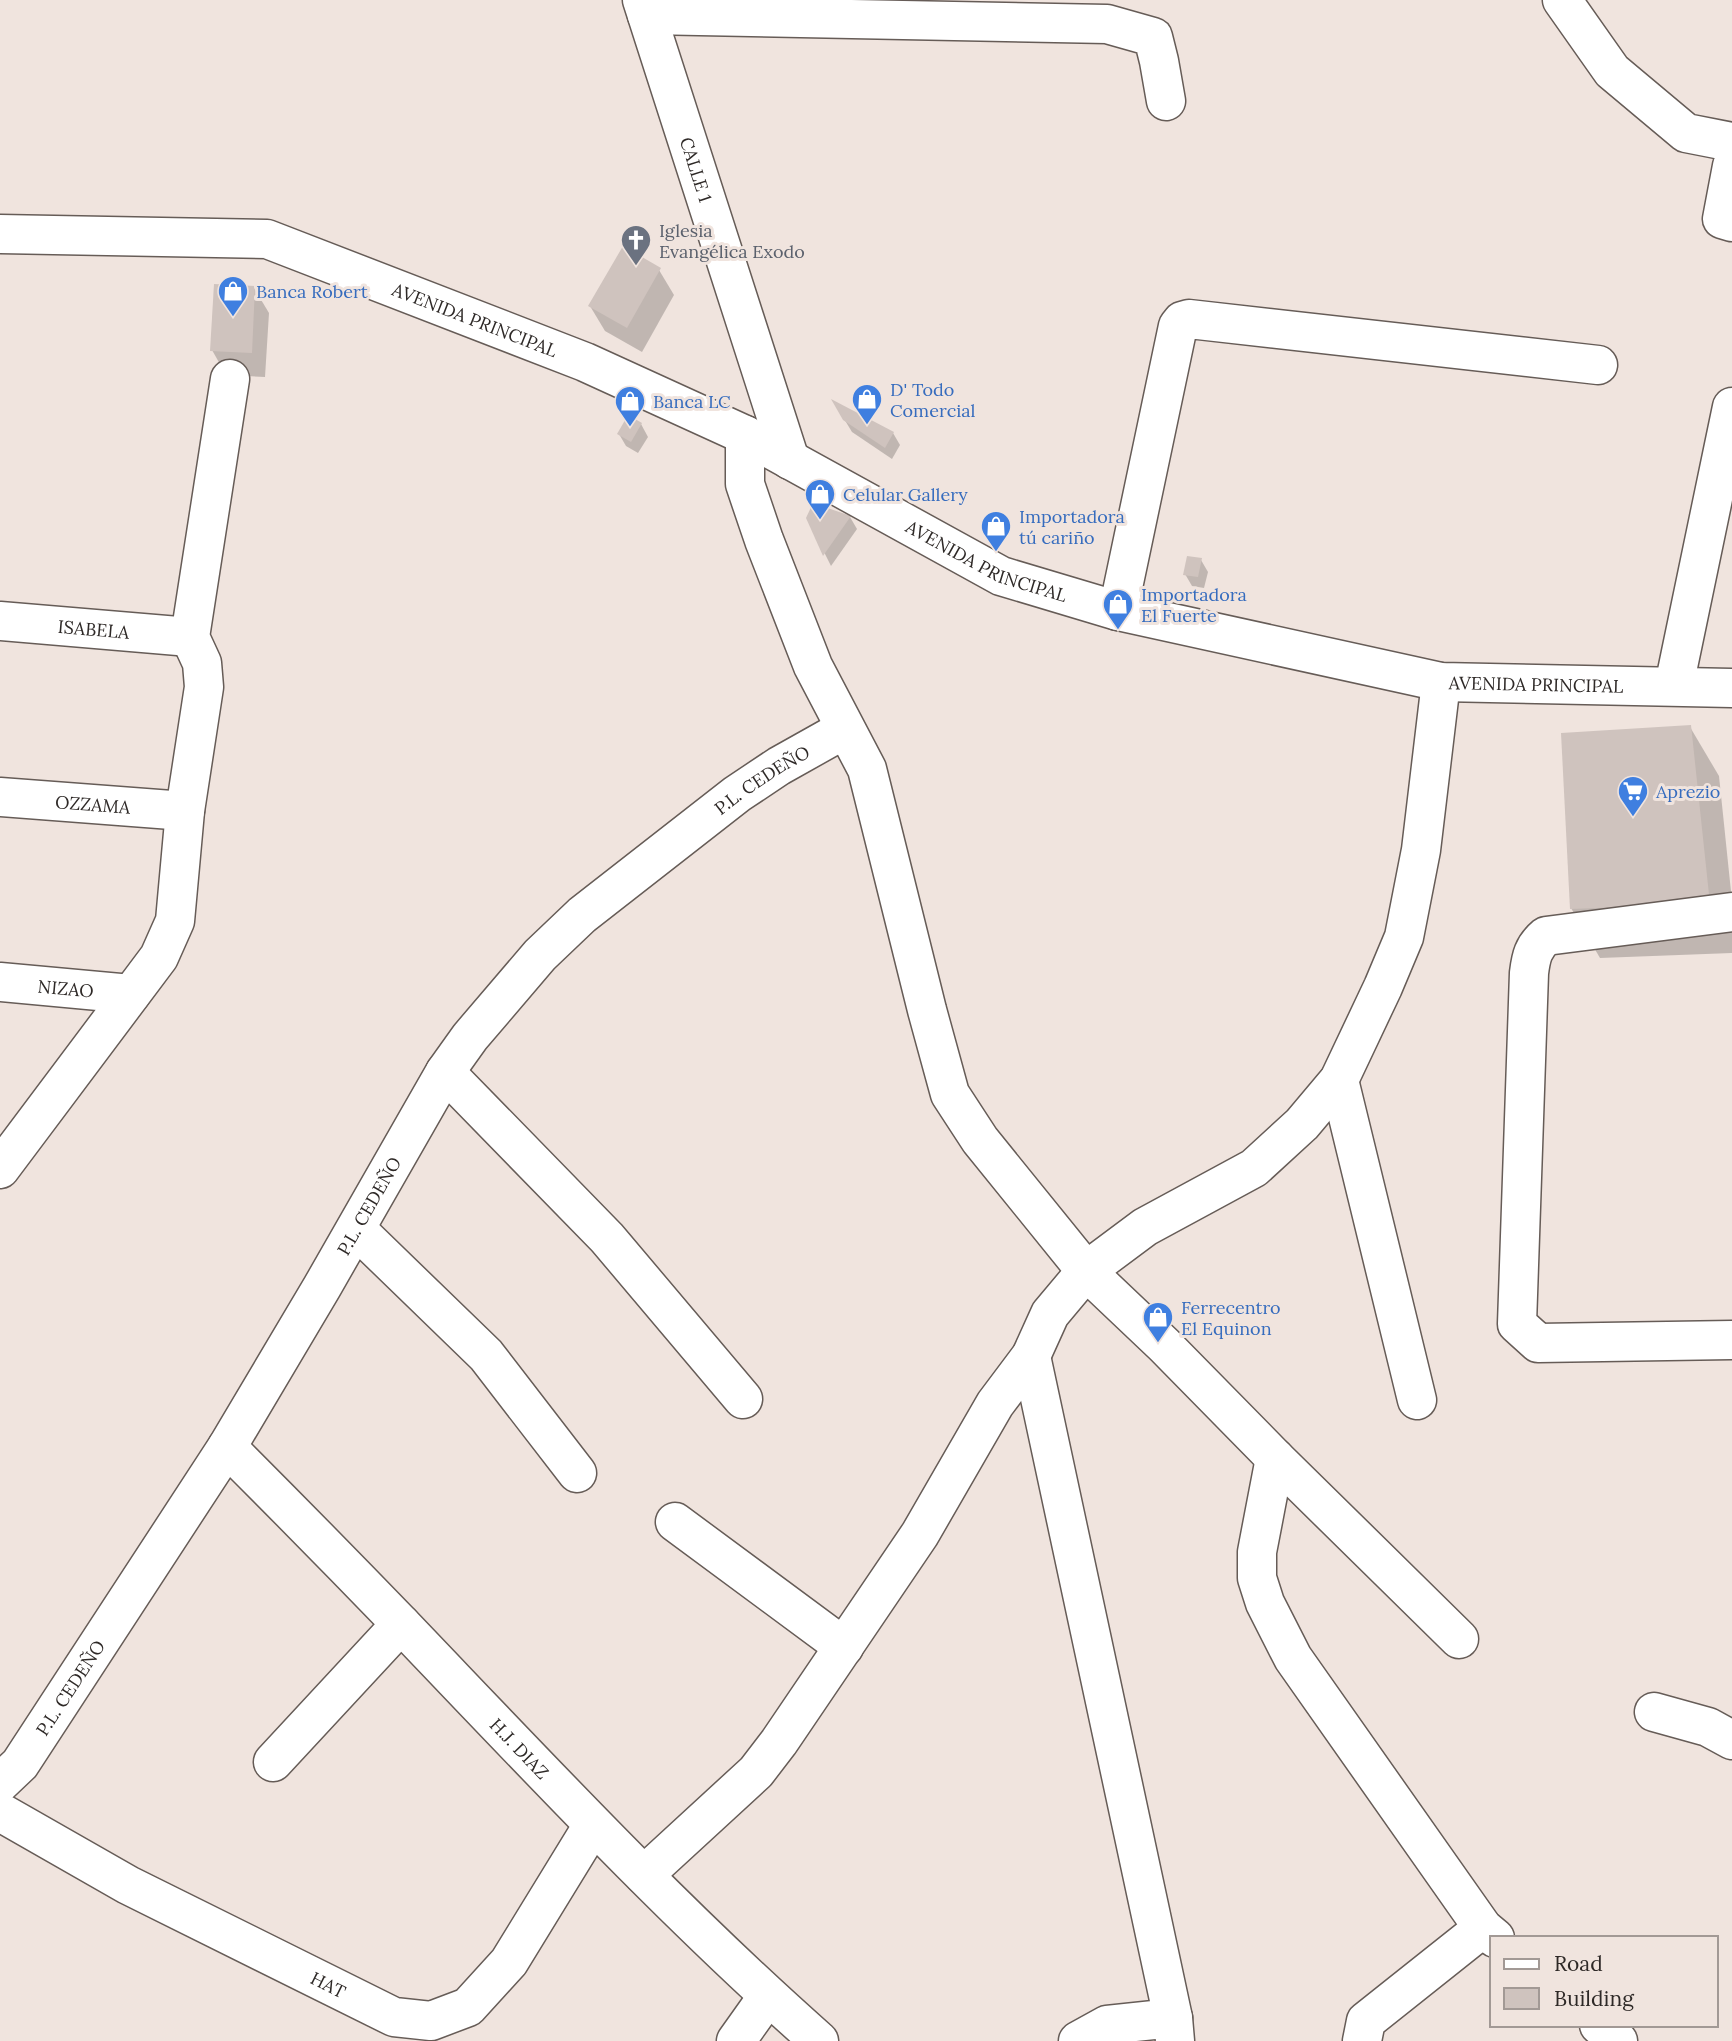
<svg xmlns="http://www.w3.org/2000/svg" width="1732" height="2041" font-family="Lora,serif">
	<rect width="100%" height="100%" fill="#f0e4de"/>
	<g fill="#0003">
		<path d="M 659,270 L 674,295 L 642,352 L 605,331 L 590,306 Z"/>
		<path d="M 254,288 L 269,313 L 265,377 L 226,375 L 212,350 Z"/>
		<path d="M 835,404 L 893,433 L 900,445 L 892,459 L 852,432 Z"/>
		<path d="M 641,424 L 648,437 L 638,453 L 626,446 L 619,434 Z"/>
		<path d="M 850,517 L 857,529 L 831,566 L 807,518 Z"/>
		<path d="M 1201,560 L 1208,572 L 1204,588 L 1192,586 L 1185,574 Z"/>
		<path d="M 1690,727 L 1719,776 L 1732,901 L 1732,953 L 1600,958 L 1571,908 Z"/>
	</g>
	<g fill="#cfc3be">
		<path d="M 623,246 L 661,268 L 627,328 L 588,306 Z"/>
		<path d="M 214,284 L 255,286 L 252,353 L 210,351 Z"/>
		<path d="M 831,399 L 894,432 L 885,448 L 843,420 Z"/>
		<path d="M 628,415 L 642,423 L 631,442 L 617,434 Z"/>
		<path d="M 813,503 L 851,516 L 823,556 L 806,518 Z"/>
		<path d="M 1187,556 L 1202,558 L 1198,577 L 1183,575 Z"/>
		<path d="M 1691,725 L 1710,904 L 1570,909 L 1561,733 Z"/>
	</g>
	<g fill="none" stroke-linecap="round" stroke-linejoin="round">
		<g stroke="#665c57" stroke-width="41">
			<g id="minor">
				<path id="s1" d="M 642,0 L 790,460"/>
				<path d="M 1562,0 L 1612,71 L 1686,133 L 1732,142"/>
				<path d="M 647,15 L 1107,24 L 1153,37 L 1159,61 L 1166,101"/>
				<path d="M 1732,166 L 1722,219 L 1732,222"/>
				<path id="s2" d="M 0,234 L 267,239 L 585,362 L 745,435 L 1001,576 L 1118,611 L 1441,682 L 1732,688"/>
				<path d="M 745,435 L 745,484 L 764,540 L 813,666 L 867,769 L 927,1010 L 950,1094 L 980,1140 L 1086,1271 L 1164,1345 L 1275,1458 L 1459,1639"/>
				<path d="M 1118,611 L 1178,326 L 1182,321 L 1189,319 L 1598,365"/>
				<path id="s3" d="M 0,621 L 190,637"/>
				<path d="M 1674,686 L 1732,407"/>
				<path id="s4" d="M 0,797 L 185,811"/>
				<path d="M 1732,912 L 1546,936 C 1533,947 1531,957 1529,973 L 1517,1324 L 1538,1343 L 1732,1340"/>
				<path id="s5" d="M 0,982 L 131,994"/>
				<path d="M 445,1072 L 607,1238 L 743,1399"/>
				<path d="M 1339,1080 L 1417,1400"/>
				<path d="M 0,1169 L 159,957 L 175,921 L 185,811 L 204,687 L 202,663 L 190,637 L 230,379"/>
				<path d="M 356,1229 L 486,1355 L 577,1473"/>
				<path d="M 1031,1356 L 1173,2018 L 1175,2041"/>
				<path id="s6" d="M 227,1447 C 286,1506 344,1565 402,1625 C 538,1767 672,1911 819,2041"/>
				<path d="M 1275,1458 L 1257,1552 L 1257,1578 L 1265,1603 L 1293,1658 L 1483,1928 L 1495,1938"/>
				<path d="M 675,1522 L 844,1647"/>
				<path d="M 1654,1712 L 1708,1727 L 1732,1740"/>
				<path d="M 273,1762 L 401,1624"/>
				<path id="s7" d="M 0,1783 L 20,1764 L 227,1447 L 322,1287 L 445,1072 L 470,1037 L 540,955 L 582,915 L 737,794 L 779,766 L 845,729"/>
				<path id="s8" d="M 0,1812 L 128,1885 L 394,2017 L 431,2021 L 468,2007 L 509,1962 L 593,1825"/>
				<path d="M 644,1875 L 756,1772 L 779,1742 L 920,1534 L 995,1404 L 1031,1356 L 1050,1314 L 1086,1271 L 1145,1227 L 1254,1168 L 1302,1124 L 1339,1080 L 1383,987 L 1404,937 L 1421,850 L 1441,682"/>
				<path d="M 1599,2025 L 1618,2041"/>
				<path d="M 736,2041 L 768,1996"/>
				<path d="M 1078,2041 L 1107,2025 L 1173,2018"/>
				<path d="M 1362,2041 L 1366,2021 L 1483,1928"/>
			</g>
		</g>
		<use href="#minor" stroke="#fff" stroke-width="38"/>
	</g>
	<defs>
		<g id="church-pin" transform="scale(1.575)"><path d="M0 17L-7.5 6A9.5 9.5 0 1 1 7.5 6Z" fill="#6b7280" stroke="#f0e4de"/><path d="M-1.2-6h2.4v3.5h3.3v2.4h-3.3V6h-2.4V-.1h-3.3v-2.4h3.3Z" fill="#fff"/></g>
		<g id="shop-pin" transform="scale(1.575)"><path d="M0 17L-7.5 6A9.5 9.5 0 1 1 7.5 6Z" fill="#3f7fe0" stroke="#f0e4de"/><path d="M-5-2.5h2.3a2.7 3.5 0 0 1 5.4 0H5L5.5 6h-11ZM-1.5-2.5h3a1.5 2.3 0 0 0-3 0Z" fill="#fff"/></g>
		<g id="supermarket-pin" transform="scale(1.575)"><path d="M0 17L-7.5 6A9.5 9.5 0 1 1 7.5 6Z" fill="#3f7fe0" stroke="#f0e4de"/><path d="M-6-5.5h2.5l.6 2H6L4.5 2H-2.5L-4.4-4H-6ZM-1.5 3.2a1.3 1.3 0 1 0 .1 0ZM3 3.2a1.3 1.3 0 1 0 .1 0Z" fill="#fff"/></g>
	</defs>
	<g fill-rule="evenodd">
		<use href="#church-pin" x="636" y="240"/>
		<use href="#shop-pin" x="233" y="291"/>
		<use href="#shop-pin" x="867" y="399"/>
		<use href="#shop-pin" x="630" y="401"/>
		<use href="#shop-pin" x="820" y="494"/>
		<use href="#shop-pin" x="996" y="526"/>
		<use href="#shop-pin" x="1118" y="604"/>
		<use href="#supermarket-pin" x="1633" y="791"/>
		<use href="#shop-pin" x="1158" y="1317"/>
	</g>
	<g text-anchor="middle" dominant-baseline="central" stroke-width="6" stroke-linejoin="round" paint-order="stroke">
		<g font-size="18" fill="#2e2927" stroke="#f0e4de">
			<text stroke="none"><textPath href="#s1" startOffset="178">CALLE 1</textPath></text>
			<text stroke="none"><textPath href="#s2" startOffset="490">AVENIDA PRINCIPAL</textPath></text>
			<text stroke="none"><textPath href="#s2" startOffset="1057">AVENIDA PRINCIPAL</textPath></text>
			<text stroke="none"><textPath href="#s3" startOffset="94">ISABELA</textPath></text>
			<text stroke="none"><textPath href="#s2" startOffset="1624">AVENIDA PRINCIPAL</textPath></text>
			<text stroke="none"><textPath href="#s7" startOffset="1274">P.L. CEDEÑO</textPath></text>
			<text stroke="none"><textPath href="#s4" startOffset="93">OZZAMA</textPath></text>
			<text stroke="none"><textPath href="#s5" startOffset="66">NIZAO</textPath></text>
			<text stroke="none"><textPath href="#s7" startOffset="686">P.L. CEDEÑO</textPath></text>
			<text stroke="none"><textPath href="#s7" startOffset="119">P.L. CEDEÑO</textPath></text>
			<text stroke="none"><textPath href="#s6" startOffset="420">H.J. DIAZ</textPath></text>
			<text stroke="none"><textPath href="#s8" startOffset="371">HAT</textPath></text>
		</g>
		<g font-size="18" fill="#5b616d" stroke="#f0e4de" text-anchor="start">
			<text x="659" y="230">Iglesia<tspan x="659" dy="21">Evangélica Exodo</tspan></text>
		</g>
		<g font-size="18" fill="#366cbe" stroke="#f0e4de" text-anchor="start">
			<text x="256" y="291">Banca Robert</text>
			<text x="890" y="389">D' Todo<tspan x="890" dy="21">Comercial</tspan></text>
			<text x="653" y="401">Banca LC</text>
			<text x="843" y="494">Celular Gallery</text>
			<text x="1019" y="516">Importadora<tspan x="1019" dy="21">tú cariño</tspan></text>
			<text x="1141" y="594">Importadora<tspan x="1141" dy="21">El Fuerte</tspan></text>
			<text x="1656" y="791">Aprezio</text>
			<text x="1181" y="1307">Ferrecentro<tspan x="1181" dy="21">El Equinon</tspan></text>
		</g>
	</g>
	<rect x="1490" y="1936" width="228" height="91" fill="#f0e4de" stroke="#a29995" stroke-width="2"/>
	<rect x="1504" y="1959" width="35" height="10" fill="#ffffff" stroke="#a29995" stroke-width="2"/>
	<text x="1554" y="1971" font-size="21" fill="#2e2927">Road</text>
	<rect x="1504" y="1988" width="35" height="21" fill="#cfc3be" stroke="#a29995" stroke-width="2"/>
	<text x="1554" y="2006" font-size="21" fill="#2e2927">Building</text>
</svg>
